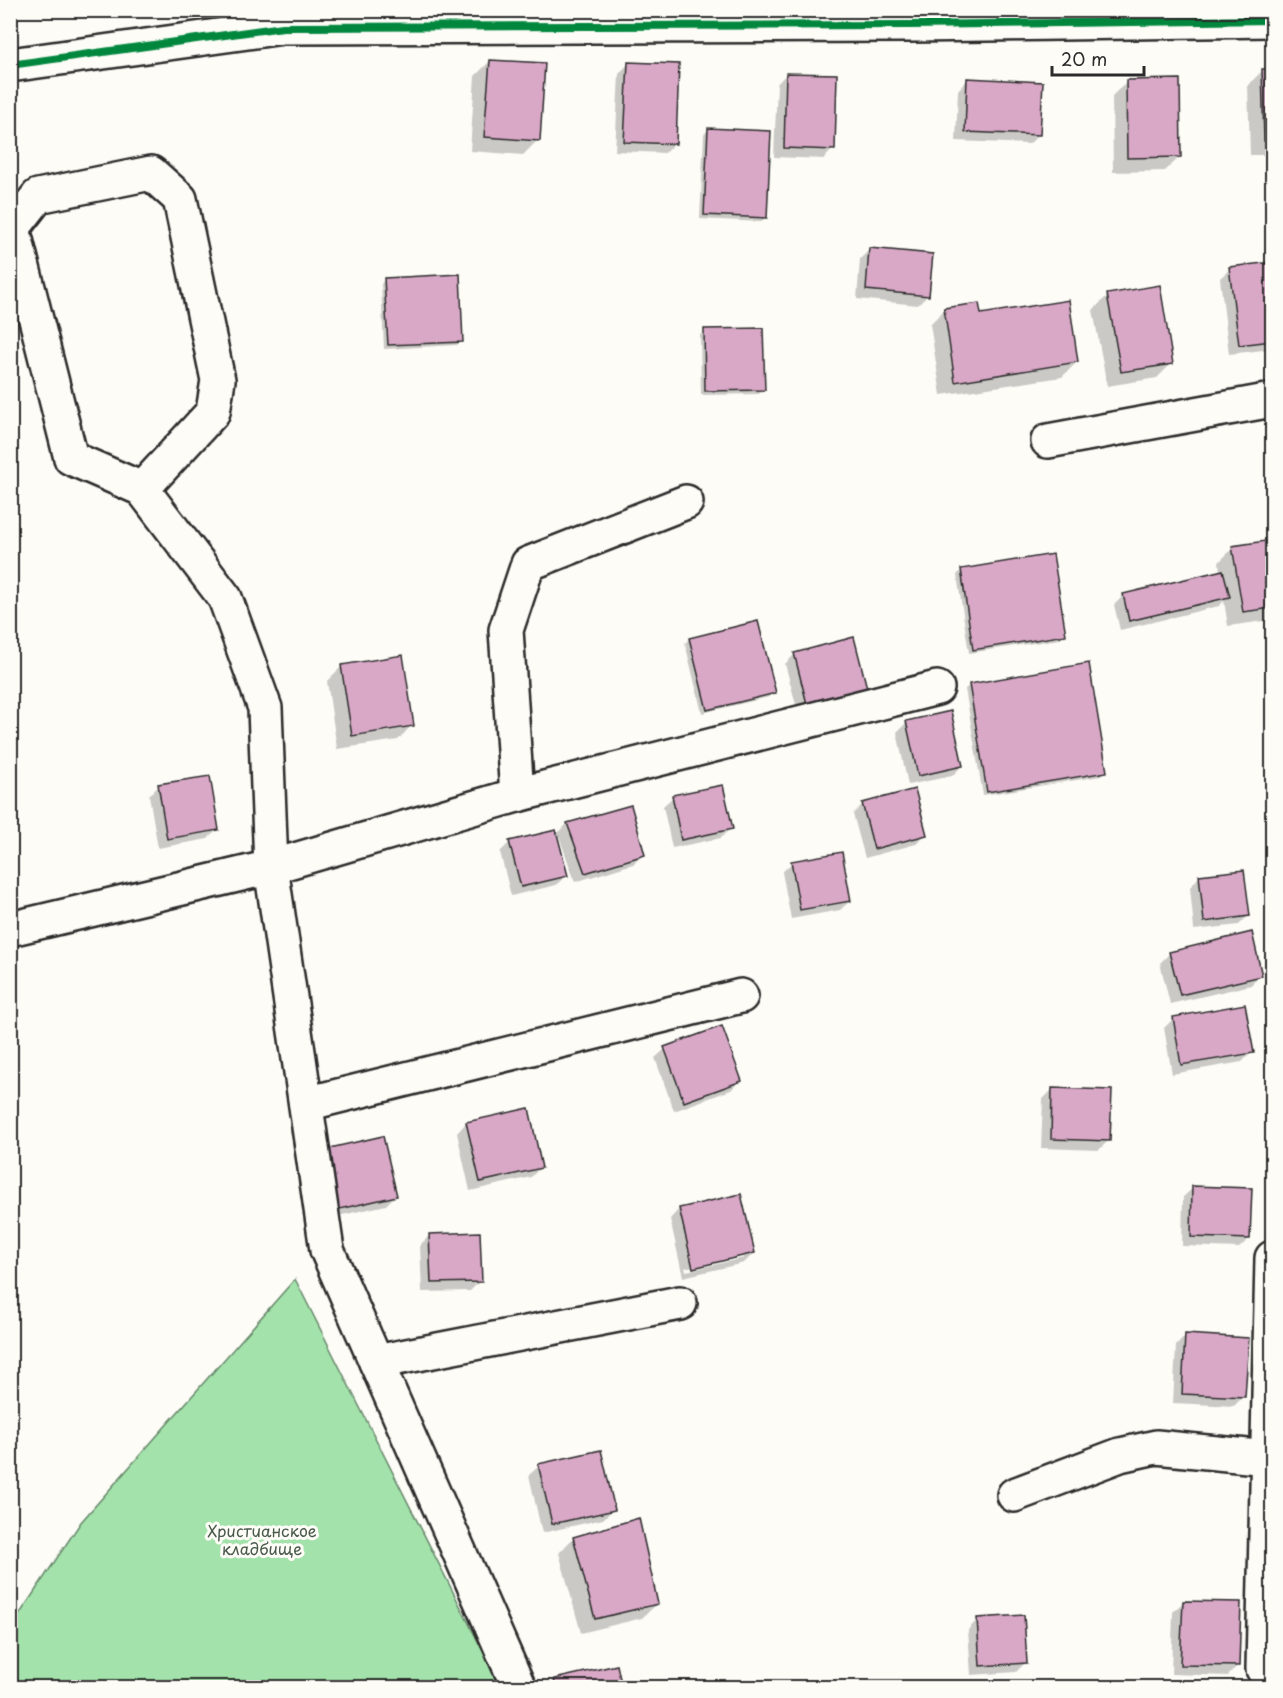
<svg xmlns="http://www.w3.org/2000/svg" width="1283" height="1698" font-family="'Playpen Sans',sans-serif">
	<rect width="100%" height="100%" fill="#fdfcf7"/>
	<filter id="ink" filterUnits="userSpaceOnUse"><feTurbulence type="fractalNoise" baseFrequency=".0167" numOctaves="2"/><feDisplacementMap in="SourceGraphic" scale="12" xChannelSelector="R" yChannelSelector="G"/><feConvolveMatrix kernelMatrix="1 2 1 2 8 2 1 2 1" color-interpolation-filters="sRGB"/></filter>
	<g filter="url(#ink)">
		<path fill="#a3e3ab" stroke="#67876b" stroke-width="1.5" d="M 295,1279 L 501,1687 L 11,1688 L 11,1627 L 81,1522 Z"/>
		<g fill="#0003" fill-rule="evenodd">
			<path d="M 490,61 L 538,140 L 523,155 L 470,151 L 475,76 Z"/>
			<path d="M 628,64 L 675,143 L 665,153 L 615,151 L 619,74 Z"/>
			<path d="M 1263,70 L 1272,70 L 1272,155 L 1250,155 L 1248,85 Z"/>
			<path d="M 786,74 L 833,149 L 824,159 L 774,157 L 777,84 Z"/>
			<path d="M 967,80 L 1039,135 L 1029,144 L 956,141 L 958,90 Z"/>
			<path d="M 1126,82 L 1180,157 L 1165,171 L 1113,172 L 1112,96 Z"/>
			<path d="M 708,130 L 766,217 L 761,222 L 700,219 L 704,134 Z"/>
			<path d="M 870,249 L 928,295 L 918,305 L 857,299 L 860,259 Z"/>
			<path d="M 1272,264 L 1272,349 L 1229,354 L 1220,278 L 1230,269 Z"/>
			<path d="M 385,279 L 462,341 L 457,345 L 384,349 L 381,284 Z"/>
			<path d="M 1108,295 L 1172,363 L 1157,378 L 1107,386 L 1093,310 Z"/>
			<path d="M 944,310 L 980,316 L 1077,362 L 1062,377 L 941,395 L 930,324 Z"/>
			<path d="M 705,331 L 763,389 L 759,394 L 701,395 L 700,335 Z"/>
			<path d="M 1272,542 L 1272,620 L 1228,626 L 1224,601 L 1219,606 L 1120,630 L 1114,605 L 1124,595 L 1220,572 L 1219,562 L 1233,548 Z"/>
			<path d="M 962,570 L 1064,635 L 1060,639 L 969,653 L 957,575 Z"/>
			<path d="M 689,639 L 774,693 L 769,697 L 702,713 L 685,643 Z"/>
			<path d="M 795,654 L 866,687 L 856,697 L 798,712 L 785,664 Z"/>
			<path d="M 342,666 L 412,725 L 398,740 L 337,749 L 327,681 Z"/>
			<path d="M 970,685 L 1106,771 L 1101,776 L 983,795 L 965,689 Z"/>
			<path d="M 906,723 L 962,766 L 952,776 L 908,785 L 897,732 Z"/>
			<path d="M 159,786 L 217,829 L 208,839 L 158,848 L 149,795 Z"/>
			<path d="M 673,797 L 731,828 L 721,838 L 672,848 L 663,806 Z"/>
			<path d="M 863,804 L 925,835 L 916,844 L 865,858 L 853,814 Z"/>
			<path d="M 567,824 L 643,855 L 633,864 L 575,882 L 559,836 L 557,837 L 566,876 L 556,885 L 511,896 L 500,852 L 510,842 L 556,835 Z"/>
			<path d="M 792,863 L 850,901 L 840,910 L 791,919 L 782,872 Z"/>
			<path d="M 1199,877 L 1248,916 L 1239,925 L 1194,930 L 1190,887 Z"/>
			<path d="M 1170,953 L 1260,975 L 1251,985 L 1170,1004 L 1160,963 Z"/>
			<path d="M 1174,1018 L 1252,1052 L 1242,1062 L 1172,1074 L 1164,1028 Z"/>
			<path d="M 665,1049 L 740,1080 L 731,1090 L 674,1111 L 655,1058 Z"/>
			<path d="M 1053,1089 L 1109,1140 L 1099,1150 L 1041,1148 L 1043,1099 Z"/>
			<path d="M 466,1123 L 541,1167 L 531,1177 L 470,1191 L 457,1133 Z"/>
			<path d="M 312,1161 L 396,1195 L 386,1205 L 325,1219 Z"/>
			<path d="M 1193,1188 L 1249,1239 L 1239,1248 L 1182,1246 L 1183,1197 Z"/>
			<path d="M 679,1209 L 754,1253 L 744,1263 L 683,1277 L 670,1219 ZM 744,1254 L 744,1258 L 686,1271 L 685,1268 Z"/>
			<path d="M 430,1235 L 480,1281 L 470,1291 L 422,1292 L 420,1245 Z"/>
			<path d="M 1185,1336 L 1244,1396 L 1234,1406 L 1173,1403 L 1176,1346 Z"/>
			<path d="M 539,1466 L 613,1510 L 603,1519 L 542,1533 L 529,1475 Z"/>
			<path d="M 573,1538 L 657,1604 L 642,1618 L 581,1633 L 559,1553 Z"/>
			<path d="M 1183,1602 L 1237,1666 L 1228,1676 L 1171,1674 L 1173,1612 Z"/>
			<path d="M 977,1620 L 1026,1662 L 1016,1672 L 971,1675 L 968,1630 Z"/>
			<path d="M 554,1681 L 620,1688 L 548,1688 Z"/>
		</g>
		<g fill="#d9a8c7" stroke="#2b2b2b" stroke-width="1.5">
			<path d="M 490,60 L 545,63 L 540,141 L 484,137 Z"/>
			<path d="M 628,62 L 679,64 L 676,144 L 624,142 Z"/>
			<path d="M 1262,69 L 1272,69 L 1272,141 L 1264,141 Z"/>
			<path d="M 786,73 L 837,74 L 835,150 L 784,148 Z"/>
			<path d="M 967,78 L 1043,82 L 1040,135 L 965,132 Z"/>
			<path d="M 1180,79 L 1181,157 L 1127,158 L 1126,80 Z"/>
			<path d="M 708,128 L 771,131 L 767,218 L 704,215 Z"/>
			<path d="M 869,248 L 933,254 L 929,296 L 866,290 Z"/>
			<path d="M 1272,262 L 1272,341 L 1239,345 L 1229,267 Z"/>
			<path d="M 460,274 L 463,342 L 388,345 L 384,278 Z"/>
			<path d="M 1160,285 L 1173,364 L 1121,372 L 1107,294 Z"/>
			<path d="M 1069,300 L 1078,362 L 955,382 L 944,308 L 979,303 L 981,314 Z"/>
			<path d="M 763,328 L 765,390 L 705,391 L 704,329 Z"/>
			<path d="M 1272,540 L 1272,608 L 1243,612 L 1232,546 Z"/>
			<path d="M 1053,554 L 1066,635 L 973,650 L 961,569 Z"/>
			<path d="M 1223,570 L 1230,597 L 1129,621 L 1123,594 Z"/>
			<path d="M 758,621 L 776,693 L 707,710 L 689,638 Z"/>
			<path d="M 854,637 L 867,688 L 807,704 L 794,653 Z"/>
			<path d="M 403,655 L 414,726 L 352,736 L 341,665 Z"/>
			<path d="M 1089,663 L 1107,772 L 987,792 L 969,684 Z"/>
			<path d="M 951,711 L 963,766 L 918,776 L 906,721 Z"/>
			<path d="M 210,776 L 219,830 L 167,839 L 158,784 Z"/>
			<path d="M 723,785 L 733,829 L 681,840 L 672,795 Z"/>
			<path d="M 915,789 L 927,835 L 874,849 L 862,803 Z"/>
			<path d="M 631,805 L 645,855 L 585,873 L 567,823 Z"/>
			<path d="M 556,830 L 568,876 L 521,887 L 509,841 Z"/>
			<path d="M 842,852 L 851,901 L 800,910 L 791,861 Z"/>
			<path d="M 1244,870 L 1250,916 L 1204,922 L 1199,875 Z"/>
			<path d="M 1252,932 L 1262,976 L 1180,995 L 1169,952 Z"/>
			<path d="M 1245,1004 L 1254,1053 L 1181,1065 L 1173,1017 Z"/>
			<path d="M 722,1026 L 742,1081 L 684,1102 L 664,1047 Z"/>
			<path d="M 1052,1088 L 1112,1090 L 1110,1141 L 1051,1139 Z"/>
			<path d="M 529,1108 L 542,1168 L 480,1182 L 466,1122 Z"/>
			<path d="M 383,1136 L 397,1196 L 335,1210 L 321,1150 Z"/>
			<path d="M 1192,1186 L 1252,1188 L 1250,1239 L 1191,1237 Z"/>
			<path d="M 741,1194 L 755,1253 L 693,1268 L 679,1208 Z"/>
			<path d="M 480,1232 L 482,1282 L 431,1283 L 429,1234 Z"/>
			<path d="M 1185,1334 L 1249,1338 L 1245,1397 L 1182,1394 Z"/>
			<path d="M 601,1450 L 615,1510 L 552,1524 L 538,1464 Z"/>
			<path d="M 639,1518 L 658,1604 L 595,1619 L 573,1537 Z"/>
			<path d="M 1183,1601 L 1241,1602 L 1239,1666 L 1180,1665 Z"/>
			<path d="M 1024,1615 L 1027,1663 L 980,1666 L 977,1618 Z"/>
			<path d="M 617,1665 L 622,1688 L 556,1688 L 554,1679 Z"/>
		</g>
		<g fill="none" stroke-linecap="round" stroke-linejoin="round">
			<g stroke="#2b2b2b" stroke-width="38">
				<g id="minor">
					<path d="M 10,65 L 283,27 L 911,25 L 1272,20"/>
					<path d="M 1048,441 L 1272,400"/>
					<path d="M 142,489 L 213,412 L 218,380 L 180,199 L 151,173 L 38,196 L 13,228 L 71,458 L 142,489 L 225,598 L 265,708 L 271,867 L 327,1250 L 519,1688"/>
					<path d="M 517,795 L 937,688"/>
					<path d="M 10,929 L 271,867 L 517,795 L 506,630 L 528,564 L 686,502"/>
					<path d="M 306,1104 L 741,996"/>
					<path d="M 376,1362 L 680,1303"/>
					<path d="M 1014,1495 L 1120,1455 L 1156,1447 L 1268,1458"/>
					<path d="M 1263,1669 L 1272,1258"/>
				</g>
			</g>
			<use href="#minor" stroke="#fdfcf7" stroke-width="33"/>
			<g stroke="#fdfcf7" stroke-width="11">
				<path id="cycleway" d="M 10,65 L 283,27 L 911,25 L 1272,20"/>
			</g>
			<use href="#cycleway" stroke="#00873e" stroke-width="8"/>
		</g>
	</g>
	<g text-anchor="middle" dominant-baseline="central" stroke-width="6" stroke-linejoin="round" paint-order="stroke">
		<g font-size="16" fill="#49594b" stroke="#fdfcf7">
			<text x="262" y="1530">Христианское<tspan x="262" dy="18">кладбище</tspan></text>
		</g>
	</g>
	<rect width="1283" height="1698" fill="none" stroke="#fdfcf7" stroke-width="36"/>
	<rect x="18" y="18" width="1247" height="1662" fill="none" stroke="#2b2b2b" stroke-width="2" filter="url(#ink)"/>
	<path d="M1052 66v9h92v-9" fill="none" stroke="#2b2b2b" stroke-width="3"/>
	<text x="1061" y="66" font-size="18" fill="#2b2b2b" stroke="#fdfcf7" stroke-width="4.5" paint-order="stroke">20 m</text>
</svg>
